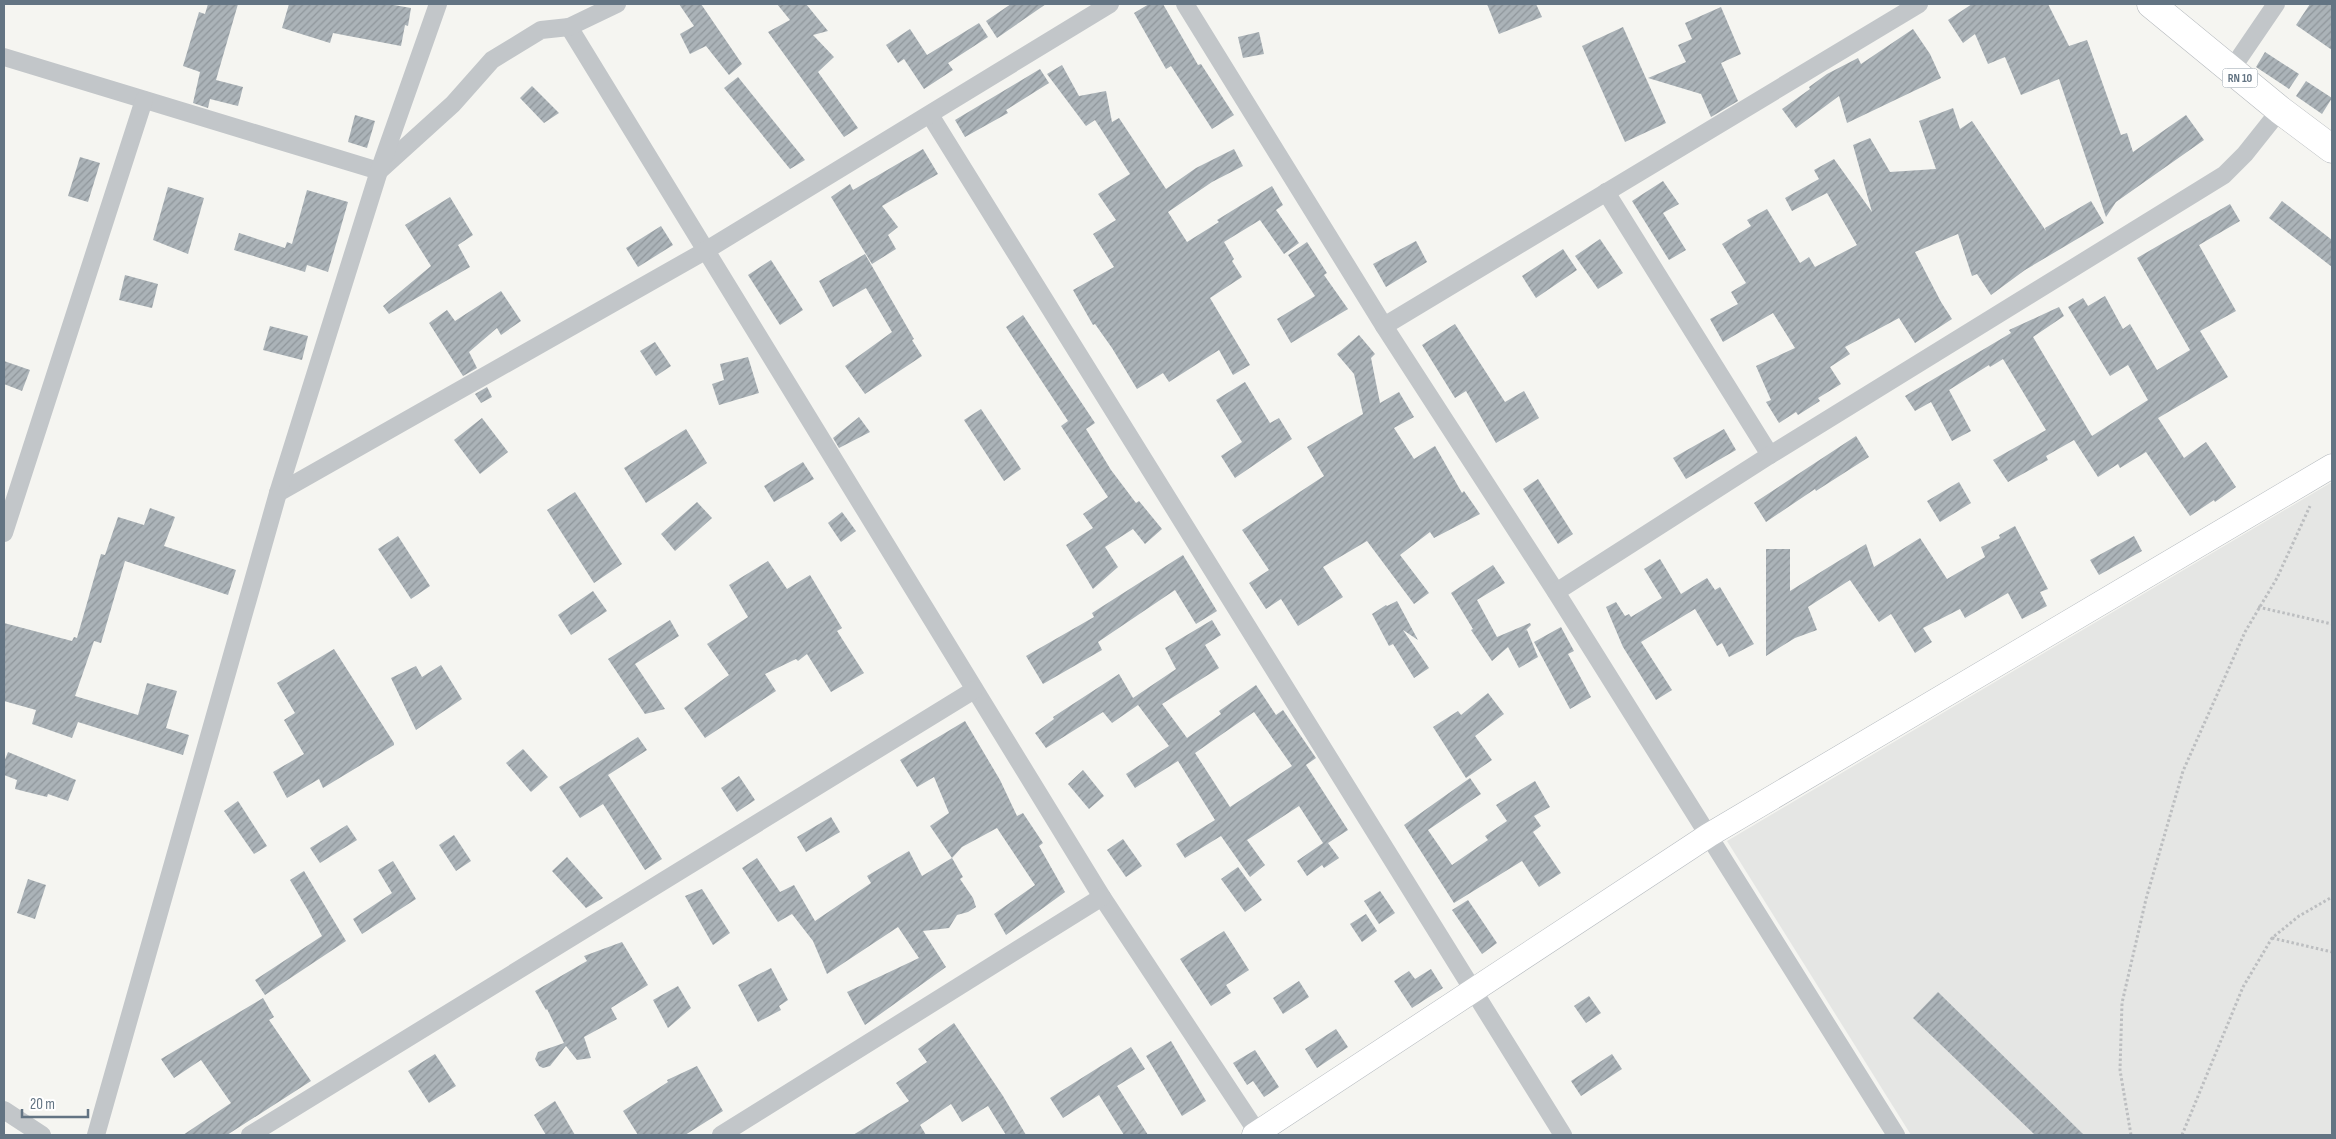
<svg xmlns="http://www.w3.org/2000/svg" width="2336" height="1139" font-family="'Sofia Sans Condensed',sans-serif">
	<defs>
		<pattern id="building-hatch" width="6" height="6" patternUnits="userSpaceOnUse" patternTransform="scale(1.25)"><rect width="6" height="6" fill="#abb3b8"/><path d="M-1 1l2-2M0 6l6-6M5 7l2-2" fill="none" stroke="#8f969b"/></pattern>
	</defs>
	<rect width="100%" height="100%" fill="#f5f5f1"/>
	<path fill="#e5e6e4" d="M 2332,482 L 2332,1135 L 1911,1135 L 1727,841 Z"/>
	<g fill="url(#building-hatch)" fill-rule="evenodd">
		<path d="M 208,4 L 238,4 L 216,80 L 243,87 L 238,106 L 210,99 L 208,108 L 193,103 L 200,72 L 183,66 L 199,12 L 205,14 Z"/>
		<path d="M 289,4 L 388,4 L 411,8 L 408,26 L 405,25 L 401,46 L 333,33 L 330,43 L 282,28 Z"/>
		<path d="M 679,4 L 701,4 L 742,64 L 729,75 L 706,46 L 690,54 L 680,34 L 694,26 Z"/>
		<path d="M 777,4 L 806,4 L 828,31 L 813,35 L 834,57 L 818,72 L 858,128 L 844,137 L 768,32 L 790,20 Z"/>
		<path d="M 1011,4 L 1046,4 L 997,38 L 986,21 Z"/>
		<path d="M 1149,4 L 1163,4 L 1198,65 L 1201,64 L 1234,115 L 1212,129 L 1171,66 L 1166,69 L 1134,13 Z"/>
		<path d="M 1487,4 L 1536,4 L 1542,17 L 1499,34 Z"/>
		<path d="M 1972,4 L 2048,4 L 2069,46 L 2087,40 L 2121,135 L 2127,133 L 2133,152 L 2186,115 L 2204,140 L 2116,202 L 2106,217 L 2059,79 L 2021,95 L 2005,57 L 1988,64 L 1975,34 L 1963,43 L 1948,20 Z"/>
		<path d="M 2310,4 L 2332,4 L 2332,50 L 2296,25 Z"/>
		<path d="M 1721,7 L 1741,54 L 1721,63 L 1738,101 L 1711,117 L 1701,94 L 1648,78 L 1686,62 L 1678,45 L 1692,39 L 1685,23 Z"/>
		<path d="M 979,23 L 988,37 L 948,63 L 953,70 L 924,89 L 904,59 L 898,63 L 886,45 L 910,29 L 927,55 Z"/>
		<path d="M 1623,27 L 1666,123 L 1625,142 L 1582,46 Z"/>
		<path d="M 1913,29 L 1930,54 L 1941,78 L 1847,123 L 1839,96 L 1796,128 L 1782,109 L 1810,89 L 1809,87 L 1827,74 L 1858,58 L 1861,64 Z"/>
		<path d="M 1259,32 L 1264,54 L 1243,58 L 1238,37 Z"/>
		<path d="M 2265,52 L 2299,74 L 2289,89 L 2256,67 Z"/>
		<path d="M 1062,65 L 1079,96 L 1106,91 L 1112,122 L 1119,118 L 1166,189 L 1196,168 L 1234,149 L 1243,166 L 1212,182 L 1168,212 L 1187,242 L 1219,222 L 1217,220 L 1272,186 L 1283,205 L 1276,210 L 1299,243 L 1284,254 L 1260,220 L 1224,242 L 1234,259 L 1232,261 L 1242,277 L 1210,298 L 1250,365 L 1233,375 L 1219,350 L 1169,382 L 1163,373 L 1137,389 L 1112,348 L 1095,324 L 1093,325 L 1073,290 L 1114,267 L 1093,234 L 1116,220 L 1098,194 L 1130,174 L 1095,120 L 1086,126 L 1047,74 Z"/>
		<path d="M 1040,69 L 1049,83 L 1006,110 L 1008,113 L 965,137 L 955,120 Z"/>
		<path d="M 738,77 L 805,160 L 790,169 L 724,88 Z"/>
		<path d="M 2306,81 L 2332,98 L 2322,114 L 2296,96 Z"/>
		<path d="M 532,86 L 559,113 L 544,123 L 520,98 Z"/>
		<path d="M 1953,108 L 1960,129 L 1972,121 L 2046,231 L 2045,228 L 2091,201 L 2104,223 L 2025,270 L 1991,295 L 1977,274 L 1972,276 L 1958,234 L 1915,252 L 1941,302 L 1952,319 L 1915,343 L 1899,318 L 1845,347 L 1850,354 L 1830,367 L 1841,384 L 1818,398 L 1820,401 L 1798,415 L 1796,412 L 1779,423 L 1766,402 L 1771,400 L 1756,366 L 1795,348 L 1773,313 L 1723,342 L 1710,319 L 1738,304 L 1731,292 L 1746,283 L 1722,244 L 1751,226 L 1747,220 L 1767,209 L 1800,263 L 1809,257 L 1815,267 L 1857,245 L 1827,193 L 1792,211 L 1785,198 L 1819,179 L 1814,170 L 1834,159 L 1872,212 L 1853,145 L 1870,138 L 1890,172 L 1936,169 L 1919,121 Z"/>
		<path d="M 355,115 L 375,121 L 367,148 L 348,142 Z"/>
		<path d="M 923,149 L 938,174 L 882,206 L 898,227 L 888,235 L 896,249 L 872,264 L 831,197 L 850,184 L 853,190 Z"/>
		<path d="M 80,157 L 100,163 L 88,202 L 68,196 Z"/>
		<path d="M 1663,181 L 1679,204 L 1663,213 L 1686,250 L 1669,260 L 1632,201 Z"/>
		<path d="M 168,187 L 204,198 L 188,254 L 153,240 Z"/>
		<path d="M 307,190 L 348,202 L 328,272 L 307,265 L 305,272 L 234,250 L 239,233 L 285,248 L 287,242 L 292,244 Z"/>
		<path d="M 450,197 L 473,235 L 458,245 L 470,267 L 389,314 L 383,306 L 431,266 L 405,225 Z"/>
		<path d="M 2282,201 L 2332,240 L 2332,267 L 2269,218 Z"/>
		<path d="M 2230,204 L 2240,221 L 2199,245 L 2236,311 L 2200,331 L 2228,377 L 2158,418 L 2184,458 L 2206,442 L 2236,487 L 2215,502 L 2214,500 L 2190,516 L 2146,452 L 2120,468 L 2118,464 L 2098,477 L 2074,440 L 2046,456 L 2048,460 L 2008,482 L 1993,460 L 2046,430 L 2003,359 L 1990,367 L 1989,365 L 1949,390 L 1971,431 L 1952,441 L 1931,402 L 1915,411 L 1905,396 L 2011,333 L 2009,330 L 2059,307 L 2064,316 L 2033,337 L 2092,436 L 2148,400 L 2128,365 L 2110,376 L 2068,307 L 2083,298 L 2088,306 L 2105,296 L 2123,329 L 2130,324 L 2157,370 L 2190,350 L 2137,258 Z"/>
		<path d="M 661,226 L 673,245 L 638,267 L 626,248 Z"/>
		<path d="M 1600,239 L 1623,273 L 1598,289 L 1575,256 Z"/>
		<path d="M 1416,241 L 1427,262 L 1386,287 L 1373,264 Z"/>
		<path d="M 1307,242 L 1327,273 L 1324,275 L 1348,309 L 1291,343 L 1277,319 L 1315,296 L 1288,255 Z"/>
		<path d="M 1563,249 L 1577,270 L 1536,298 L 1522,276 Z"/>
		<path d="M 865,254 L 914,339 L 912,340 L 922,356 L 865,394 L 845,366 L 892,332 L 866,288 L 833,307 L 819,281 Z"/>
		<path d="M 771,260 L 803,310 L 780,325 L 748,275 Z"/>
		<path d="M 125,275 L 158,284 L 152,308 L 119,300 Z"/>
		<path d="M 501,291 L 521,321 L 501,335 L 497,328 L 469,352 L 477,368 L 463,376 L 429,323 L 447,310 L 455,321 Z"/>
		<path d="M 1023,315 L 1095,423 L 1086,429 L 1111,470 L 1136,503 L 1139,501 L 1162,529 L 1145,544 L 1133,529 L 1105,547 L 1118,567 L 1093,589 L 1066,545 L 1093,528 L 1083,514 L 1108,497 L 1061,426 L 1068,421 L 1006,327 Z"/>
		<path d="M 1455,324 L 1505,402 L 1524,391 L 1539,418 L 1496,443 L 1466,391 L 1455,398 L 1422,345 Z"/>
		<path d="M 270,326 L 308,336 L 302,360 L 263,350 Z"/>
		<path d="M 1359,335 L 1375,354 L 1371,358 L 1380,403 L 1399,392 L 1414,417 L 1394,428 L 1414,459 L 1435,446 L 1462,493 L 1464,491 L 1480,514 L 1434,538 L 1430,532 L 1400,555 L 1429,593 L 1414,604 L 1367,541 L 1323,567 L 1343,597 L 1298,626 L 1281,599 L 1266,609 L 1249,583 L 1269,570 L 1242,530 L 1324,476 L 1307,447 L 1363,414 L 1354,374 L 1337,354 Z"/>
		<path d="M 655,342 L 671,366 L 656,376 L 640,351 Z"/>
		<path d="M 748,357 L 759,393 L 719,405 L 712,384 L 724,380 L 720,364 Z"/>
		<path d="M 4,361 L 30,370 L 22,391 L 4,384 Z"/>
		<path d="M 1245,382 L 1270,423 L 1279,418 L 1292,439 L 1235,478 L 1221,456 L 1242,442 L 1216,400 Z"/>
		<path d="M 487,387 L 492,397 L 481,403 L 475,394 Z"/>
		<path d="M 981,409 L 1021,469 L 1004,481 L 964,420 Z"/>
		<path d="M 859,417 L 870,432 L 839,448 L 833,438 Z"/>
		<path d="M 482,418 L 508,452 L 480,474 L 454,440 Z"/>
		<path d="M 686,429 L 707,463 L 646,503 L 624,468 Z"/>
		<path d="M 1724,429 L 1736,450 L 1686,479 L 1673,458 Z"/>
		<path d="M 1856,436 L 1869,457 L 1816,491 L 1815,489 L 1766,522 L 1754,503 Z"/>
		<path d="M 803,462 L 814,479 L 774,502 L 764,486 Z"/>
		<path d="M 1538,479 L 1573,534 L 1558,544 L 1523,489 Z"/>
		<path d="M 1959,482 L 1971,503 L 1940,522 L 1927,501 Z"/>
		<path d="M 575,492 L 622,564 L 594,583 L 547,510 Z"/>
		<path d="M 697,502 L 712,518 L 675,551 L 661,534 Z"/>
		<path d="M 150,508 L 175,517 L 164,546 L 236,570 L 228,595 L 125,561 L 101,643 L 94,641 L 75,696 L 138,715 L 147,683 L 177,691 L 166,728 L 189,735 L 183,755 L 78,722 L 72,738 L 32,724 L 36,710 L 4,701 L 4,623 L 72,641 L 74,637 L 77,638 L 101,554 L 105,555 L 118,517 L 144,525 Z"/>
		<path d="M 842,512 L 856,531 L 841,542 L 828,523 Z"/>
		<path d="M 2015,526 L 2048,589 L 2040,592 L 2047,606 L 2022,619 L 2008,593 L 1965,618 L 1960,609 L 1923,628 L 1932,642 L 1915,653 L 1891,614 L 1879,622 L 1850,580 L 1808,607 L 1817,630 L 1795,638 L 1766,656 L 1766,549 L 1790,549 L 1790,591 L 1866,544 L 1874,567 L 1920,538 L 1947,579 L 1985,557 L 1981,547 L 2000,538 L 1999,535 Z"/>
		<path d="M 398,536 L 430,586 L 411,599 L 378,549 Z"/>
		<path d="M 2134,536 L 2142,551 L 2099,575 L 2090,560 Z"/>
		<path d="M 1183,555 L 1217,611 L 1196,624 L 1175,590 L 1098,642 L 1102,650 L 1043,684 L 1026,656 L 1094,617 L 1092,613 Z"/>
		<path d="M 1660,559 L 1681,594 L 1707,578 L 1715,590 L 1720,587 L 1754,644 L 1729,657 L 1722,643 L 1717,646 L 1695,609 L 1641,642 L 1672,690 L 1656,700 L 1623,647 L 1606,607 L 1616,602 L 1625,616 L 1629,614 L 1631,617 L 1662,598 L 1644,569 Z"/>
		<path d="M 768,561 L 787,589 L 810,575 L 842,628 L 837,631 L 864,673 L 831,692 L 807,654 L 798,661 L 796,659 L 765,674 L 776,691 L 705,738 L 684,708 L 729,675 L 707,644 L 748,617 L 729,585 Z"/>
		<path d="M 1493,565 L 1505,583 L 1477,600 L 1497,637 L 1530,623 L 1531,625 L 1525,631 L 1527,630 L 1538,657 L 1519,668 L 1508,647 L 1492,661 L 1471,630 L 1473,629 L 1451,593 Z"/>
		<path d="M 593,591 L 607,611 L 571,635 L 558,615 Z"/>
		<path d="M 1397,601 L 1418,640 L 1403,630 L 1429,668 L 1414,678 L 1393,644 L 1389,646 L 1372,614 L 1386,605 L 1387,606 Z"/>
		<path d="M 670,620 L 679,636 L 635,664 L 665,709 L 645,714 L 608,659 Z"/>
		<path d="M 1212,620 L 1221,635 L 1205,645 L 1219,668 L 1162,704 L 1187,738 L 1221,714 L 1219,711 L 1256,685 L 1276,715 L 1283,710 L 1316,758 L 1306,765 L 1348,830 L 1328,843 L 1339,858 L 1324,868 L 1322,865 L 1307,876 L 1297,861 L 1323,843 L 1299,806 L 1247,840 L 1265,865 L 1250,877 L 1221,836 L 1185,858 L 1176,844 L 1215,820 L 1178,761 L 1135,788 L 1126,774 L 1169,746 L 1138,705 L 1112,723 L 1103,712 L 1046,748 L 1035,733 L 1054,719 L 1053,717 L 1119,674 L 1133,698 L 1176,669 L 1165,648 ZM 1254,712 L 1292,766 L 1230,807 L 1195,753 Z"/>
		<path d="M 1561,627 L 1574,651 L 1568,654 L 1591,697 L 1570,709 L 1534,642 Z"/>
		<path d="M 334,649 L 394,743 L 394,745 L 323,788 L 319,779 L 287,798 L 273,772 L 304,754 L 284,720 L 295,713 L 277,683 Z"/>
		<path d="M 441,665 L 462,699 L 416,730 L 391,678 L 416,666 L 422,677 Z"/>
		<path d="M 1488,693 L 1504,714 L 1475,736 L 1492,760 L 1466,778 L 1433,727 L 1458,711 L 1461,715 Z"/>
		<path d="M 965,721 L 1000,780 L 1017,816 L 1023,813 L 1043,843 L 1039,846 L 1065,892 L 1006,935 L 994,914 L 1035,885 L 997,828 L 962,847 L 952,858 L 930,826 L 949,813 L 934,777 L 917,787 L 900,760 Z"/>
		<path d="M 638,737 L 647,750 L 608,775 L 662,859 L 645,870 L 603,804 L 580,818 L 559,787 Z"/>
		<path d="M 523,749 L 548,777 L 531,792 L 506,763 Z"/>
		<path d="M 8,752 L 76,780 L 68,801 L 48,794 L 47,797 L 15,789 L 17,780 L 4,775 L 4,762 Z"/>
		<path d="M 1083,770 L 1104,796 L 1089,809 L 1068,784 Z"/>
		<path d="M 739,776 L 755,800 L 737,812 L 721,788 Z"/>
		<path d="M 1470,778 L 1481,794 L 1428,830 L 1452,865 L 1488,840 L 1485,836 L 1507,821 L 1496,805 L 1535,781 L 1550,807 L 1534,816 L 1541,826 L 1533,832 L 1561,873 L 1539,887 L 1522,861 L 1454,903 L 1404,825 Z"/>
		<path d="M 238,801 L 267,846 L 254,854 L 224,811 Z"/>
		<path d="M 831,817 L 840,832 L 806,852 L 797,837 Z"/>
		<path d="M 347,825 L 357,840 L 320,863 L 310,848 Z"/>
		<path d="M 454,835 L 471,861 L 456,871 L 439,845 Z"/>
		<path d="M 1123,839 L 1142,866 L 1126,877 L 1107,850 Z"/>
		<path d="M 909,851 L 922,876 L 952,858 L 963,877 L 960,879 L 973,898 L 976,907 L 968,912 L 957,915 L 949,928 L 923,931 L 946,967 L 865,1025 L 847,992 L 919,958 L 898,927 L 827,974 L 813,941 L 792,914 L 778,922 L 742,868 L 757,858 L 780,892 L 794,885 L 815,921 L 871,883 L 867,876 Z"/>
		<path d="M 567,857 L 603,898 L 586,908 L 552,871 Z"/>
		<path d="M 393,861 L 416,899 L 362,934 L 353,919 L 392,893 L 378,870 Z"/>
		<path d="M 1238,867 L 1262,900 L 1245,912 L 1221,879 Z"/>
		<path d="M 304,871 L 346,941 L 265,995 L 255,980 L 322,936 L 309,912 L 290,880 Z"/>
		<path d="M 28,879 L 46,885 L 35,919 L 17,913 Z"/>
		<path d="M 702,889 L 730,933 L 713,945 L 685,896 Z"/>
		<path d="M 1380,891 L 1395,913 L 1379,924 L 1364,901 Z"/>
		<path d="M 1468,900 L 1497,943 L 1482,954 L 1452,910 Z"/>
		<path d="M 1366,914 L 1377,931 L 1362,942 L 1350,924 Z"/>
		<path d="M 1224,931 L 1249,970 L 1226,985 L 1231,993 L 1211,1006 L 1180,959 Z"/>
		<path d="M 622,942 L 648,985 L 611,1008 L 617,1019 L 584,1037 L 591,1058 L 577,1060 L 566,1046 L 550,1066 L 543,1068 L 539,1066 L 535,1059 L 538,1052 L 564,1043 L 547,1009 L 546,1010 L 535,991 L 587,961 L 584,956 Z"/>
		<path d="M 771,968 L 788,1000 L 779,1006 L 781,1010 L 758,1022 L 738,985 Z"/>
		<path d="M 1431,969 L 1443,988 L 1412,1008 L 1394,981 L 1409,971 L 1415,979 Z"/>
		<path d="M 1299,981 L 1309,997 L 1283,1014 L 1273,998 Z"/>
		<path d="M 678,986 L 691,1008 L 668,1028 L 653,1000 Z"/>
		<path d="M 1938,992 L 2084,1135 L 2035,1135 L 1913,1018 Z"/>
		<path d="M 1589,996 L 1601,1013 L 1586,1023 L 1574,1006 Z"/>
		<path d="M 263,998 L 274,1017 L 269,1020 L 311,1081 L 227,1135 L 183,1135 L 231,1103 L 201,1060 L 174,1078 L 161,1059 Z"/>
		<path d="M 954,1023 L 1003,1096 L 1026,1135 L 1006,1135 L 988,1106 L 962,1122 L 951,1104 L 920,1125 L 926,1135 L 853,1135 L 909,1101 L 896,1083 L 927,1062 L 918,1049 Z"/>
		<path d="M 1336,1029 L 1348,1047 L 1317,1068 L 1305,1049 Z"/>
		<path d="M 1171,1041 L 1206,1101 L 1182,1116 L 1146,1056 Z"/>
		<path d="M 1131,1047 L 1145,1069 L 1117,1086 L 1148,1135 L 1124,1135 L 1099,1095 L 1063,1118 L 1050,1098 Z"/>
		<path d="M 1255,1050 L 1279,1087 L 1264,1097 L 1253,1081 L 1247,1085 L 1233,1063 Z"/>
		<path d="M 435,1054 L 456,1086 L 429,1103 L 408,1071 Z"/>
		<path d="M 1612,1054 L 1622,1069 L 1581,1096 L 1571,1081 Z"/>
		<path d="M 697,1066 L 723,1111 L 685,1135 L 638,1135 L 623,1111 L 668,1082 L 667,1080 Z"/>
		<path d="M 555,1101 L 575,1135 L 546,1135 L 534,1115 Z"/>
	</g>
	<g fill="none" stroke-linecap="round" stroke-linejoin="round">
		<g stroke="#b4b9be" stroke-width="25">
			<path id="secondary" d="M 1254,1135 L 1709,835 L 2332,466"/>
		</g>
		<g stroke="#b5b9bd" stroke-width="29">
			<path id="primary" d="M 2151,4 L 2280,110 L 2332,149"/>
		</g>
		<g stroke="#bcbec0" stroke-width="3" stroke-dasharray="2.5 2.5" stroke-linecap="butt">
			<path d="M 2258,607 L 2332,624"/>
			<path d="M 2272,938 L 2332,952"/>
			<path d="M 2131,1135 L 2120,1070 L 2122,1003 L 2146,899 L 2183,771 L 2245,632 L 2277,578 L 2310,506"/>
			<path d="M 2182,1135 L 2243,987 L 2272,938 L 2299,916 L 2332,897"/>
		</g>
		<g stroke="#c2c6c9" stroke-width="18">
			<path d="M 1185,4 L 1384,326 L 1556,592 L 1896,1135"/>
			<path d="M 569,27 L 1102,897 L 1259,1135"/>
			<path d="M 4,57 L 379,171 L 453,104 L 492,60 L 541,30 L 569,27 L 617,4"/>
			<path d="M 2231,70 L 2276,4"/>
			<path d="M 930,115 L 1563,1135"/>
			<path d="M 1606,192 L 1770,455"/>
			<path d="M 1384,326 L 1919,4"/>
			<path d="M 278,493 L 705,251 L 1110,4"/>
			<path d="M 4,533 L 144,100"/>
			<path d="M 1556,592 L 1770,455 L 2224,175 L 2245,154 L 2280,110"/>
			<path d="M 4,1110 L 42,1135"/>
			<path d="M 96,1135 L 278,493 L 379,171 L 438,4"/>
			<path d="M 250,1135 L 974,690"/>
			<path d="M 721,1135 L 1102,897"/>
		</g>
		<use href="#secondary" stroke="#fff" stroke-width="24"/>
		<use href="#primary" stroke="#fff" stroke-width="28"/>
	</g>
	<g text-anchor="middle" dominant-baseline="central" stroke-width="5" stroke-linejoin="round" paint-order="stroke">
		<rect fill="#fff" stroke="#929ea8" stroke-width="1" x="2222.5" y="68.5" width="35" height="19" rx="4"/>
		<g font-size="12" font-weight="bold" fill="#637483">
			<text x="2240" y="78">RN 10</text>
		</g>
	</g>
	<rect width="2336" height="1139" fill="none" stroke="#637483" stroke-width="10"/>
	<path d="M22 1109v8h66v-8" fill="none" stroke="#637483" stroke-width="2.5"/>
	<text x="30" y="1109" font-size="15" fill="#637483" stroke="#ffffff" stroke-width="4" paint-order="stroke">20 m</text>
</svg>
